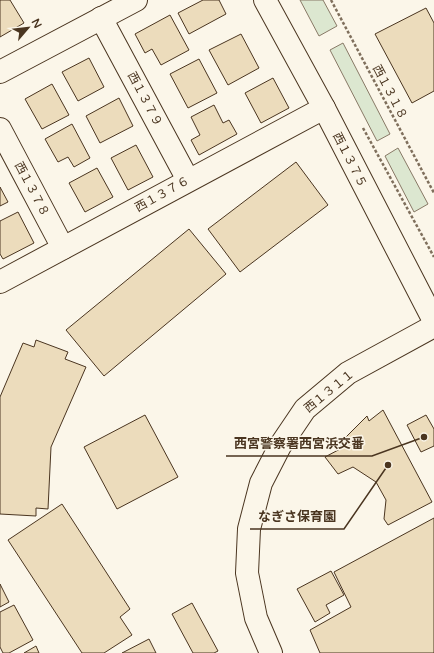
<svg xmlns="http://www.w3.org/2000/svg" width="434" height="653" font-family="'Varela Round','Noto Sans JP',sans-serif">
	<rect width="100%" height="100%" fill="#fbf6e9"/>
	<g fill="#dce7d0" stroke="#887966">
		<path d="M 300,0 L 323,0 L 337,26 L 319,36 Z"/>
		<path d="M 343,43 L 390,134 L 377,141 L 330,50 Z"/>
		<path d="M 398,148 L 428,204 L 414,212 L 385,156 Z"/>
	</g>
	<g fill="#ecdcbc" stroke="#4a3520">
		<path d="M 0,0 L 10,0 L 24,23 L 0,37 Z"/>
		<path d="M 203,0 L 219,0 L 226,14 L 189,34 L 178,13 Z"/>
		<path d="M 426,8 L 434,23 L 434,91 L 412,103 L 375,34 Z"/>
		<path d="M 170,15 L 189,50 L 161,65 L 152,49 L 145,53 L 135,34 Z"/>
		<path d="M 241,34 L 259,68 L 228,85 L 209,50 Z"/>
		<path d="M 89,58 L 104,87 L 78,101 L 62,72 Z"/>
		<path d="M 199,59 L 217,93 L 188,108 L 170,74 Z"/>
		<path d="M 273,78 L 289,108 L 261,123 L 245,93 Z"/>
		<path d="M 52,84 L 69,115 L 42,129 L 25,99 Z"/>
		<path d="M 119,98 L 133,126 L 100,143 L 86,116 Z"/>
		<path d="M 214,105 L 223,123 L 229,120 L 237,134 L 199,155 L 191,140 L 200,135 L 191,117 Z"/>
		<path d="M 72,124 L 90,158 L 74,167 L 68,157 L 58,162 L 45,139 Z"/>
		<path d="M 136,145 L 153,177 L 128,190 L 111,158 Z"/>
		<path d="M 296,162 L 328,205 L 240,272 L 208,229 Z"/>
		<path d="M 97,168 L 113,197 L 85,212 L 69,183 Z"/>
		<path d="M 0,187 L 8,202 L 0,206 Z"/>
		<path d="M 18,212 L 34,243 L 3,259 L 0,254 L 0,221 Z"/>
		<path d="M 189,229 L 226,274 L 104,376 L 66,330 Z"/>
		<path d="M 36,340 L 68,352 L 65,359 L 86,367 L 51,447 L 48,509 L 36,508 L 36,516 L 0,514 L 0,397 L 23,343 L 34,347 Z"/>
		<path d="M 383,410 L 432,502 L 388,525 L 384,519 L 386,500 L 376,482 L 353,467 L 338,474 L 325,457 L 342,448 L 340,443 L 367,416 L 369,421 Z"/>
		<path d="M 145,415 L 178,477 L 117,509 L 84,447 Z"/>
		<path d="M 426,415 L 434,429 L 434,446 L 421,452 L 407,425 Z"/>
		<path d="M 62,504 L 130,609 L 120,617 L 132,635 L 104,653 L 82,653 L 8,540 Z"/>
		<path d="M 434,518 L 434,653 L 320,653 L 310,630 L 351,607 L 334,572 Z"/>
		<path d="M 331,571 L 344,595 L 326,605 L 330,613 L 315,622 L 297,589 Z"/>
		<path d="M 0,584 L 9,602 L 0,607 Z"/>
		<path d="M 192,603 L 218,651 L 214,653 L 193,653 L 172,614 Z"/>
		<path d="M 14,605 L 33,640 L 9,653 L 3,653 L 0,647 L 0,612 Z"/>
		<path d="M 149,639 L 156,653 L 122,653 Z"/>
		<path d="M 36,646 L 39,653 L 24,653 Z"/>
	</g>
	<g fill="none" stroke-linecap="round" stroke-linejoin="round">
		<g stroke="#4a3520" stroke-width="24">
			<g id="street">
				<path d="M 101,18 L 188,180"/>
				<path d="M 0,129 L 63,248"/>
				<path d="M 0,282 L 324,108"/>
			</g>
		</g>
		<g stroke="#4a3520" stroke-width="24">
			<g id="secondary">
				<path d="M 265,0 L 324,108 L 434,321"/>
				<path d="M 0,72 L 136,0"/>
				<path d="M 271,653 L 256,618 L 247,573 L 249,529 L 261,483 L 280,446 L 305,409 L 348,373 L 434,326"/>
			</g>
		</g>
		<g stroke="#7f6f5c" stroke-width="2.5" stroke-dasharray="3 2" stroke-linecap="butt">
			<path d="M 331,0 L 434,193"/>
			<path d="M 363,128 L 434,257"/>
		</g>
		<use href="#street" stroke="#fbf6e9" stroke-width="22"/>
		<use href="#secondary" stroke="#fbf6e9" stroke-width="22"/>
	</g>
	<g text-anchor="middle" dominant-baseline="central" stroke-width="3" stroke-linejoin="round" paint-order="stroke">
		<g font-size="12" fill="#4a3520" stroke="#fbf6e9">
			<text transform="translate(390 92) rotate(62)">西１３１８</text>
			<text transform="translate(145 99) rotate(62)">西１３７９</text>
			<text transform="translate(350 160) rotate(63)">西１３７５</text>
			<text transform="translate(32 189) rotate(62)">西１３７８</text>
			<text transform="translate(162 194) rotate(-29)">西１３７６</text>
			<text transform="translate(329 391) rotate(-39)">西１３１１</text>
		</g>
	</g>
	<path fill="none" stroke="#4a3520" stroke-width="1.5" d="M424 437L372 456H226M388 465L344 529H250"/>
	<g fill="#4a3520" stroke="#fbf6e9" stroke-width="1.5">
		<circle cx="424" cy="437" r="4"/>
		<circle cx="388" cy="465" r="4"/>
	</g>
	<g font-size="13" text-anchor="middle" font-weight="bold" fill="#4a3520" stroke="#fbf6e9" stroke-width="3" stroke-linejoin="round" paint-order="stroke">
		<text x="299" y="448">西宮警察署西宮浜交番</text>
		<text x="297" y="521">なぎさ保育園</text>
	</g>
	<g transform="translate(28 28) rotate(62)" stroke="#fbf6e9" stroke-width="3" paint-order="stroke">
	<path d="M0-3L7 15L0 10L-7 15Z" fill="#4a3520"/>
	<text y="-6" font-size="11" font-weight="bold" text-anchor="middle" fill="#4a3520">N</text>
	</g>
</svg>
